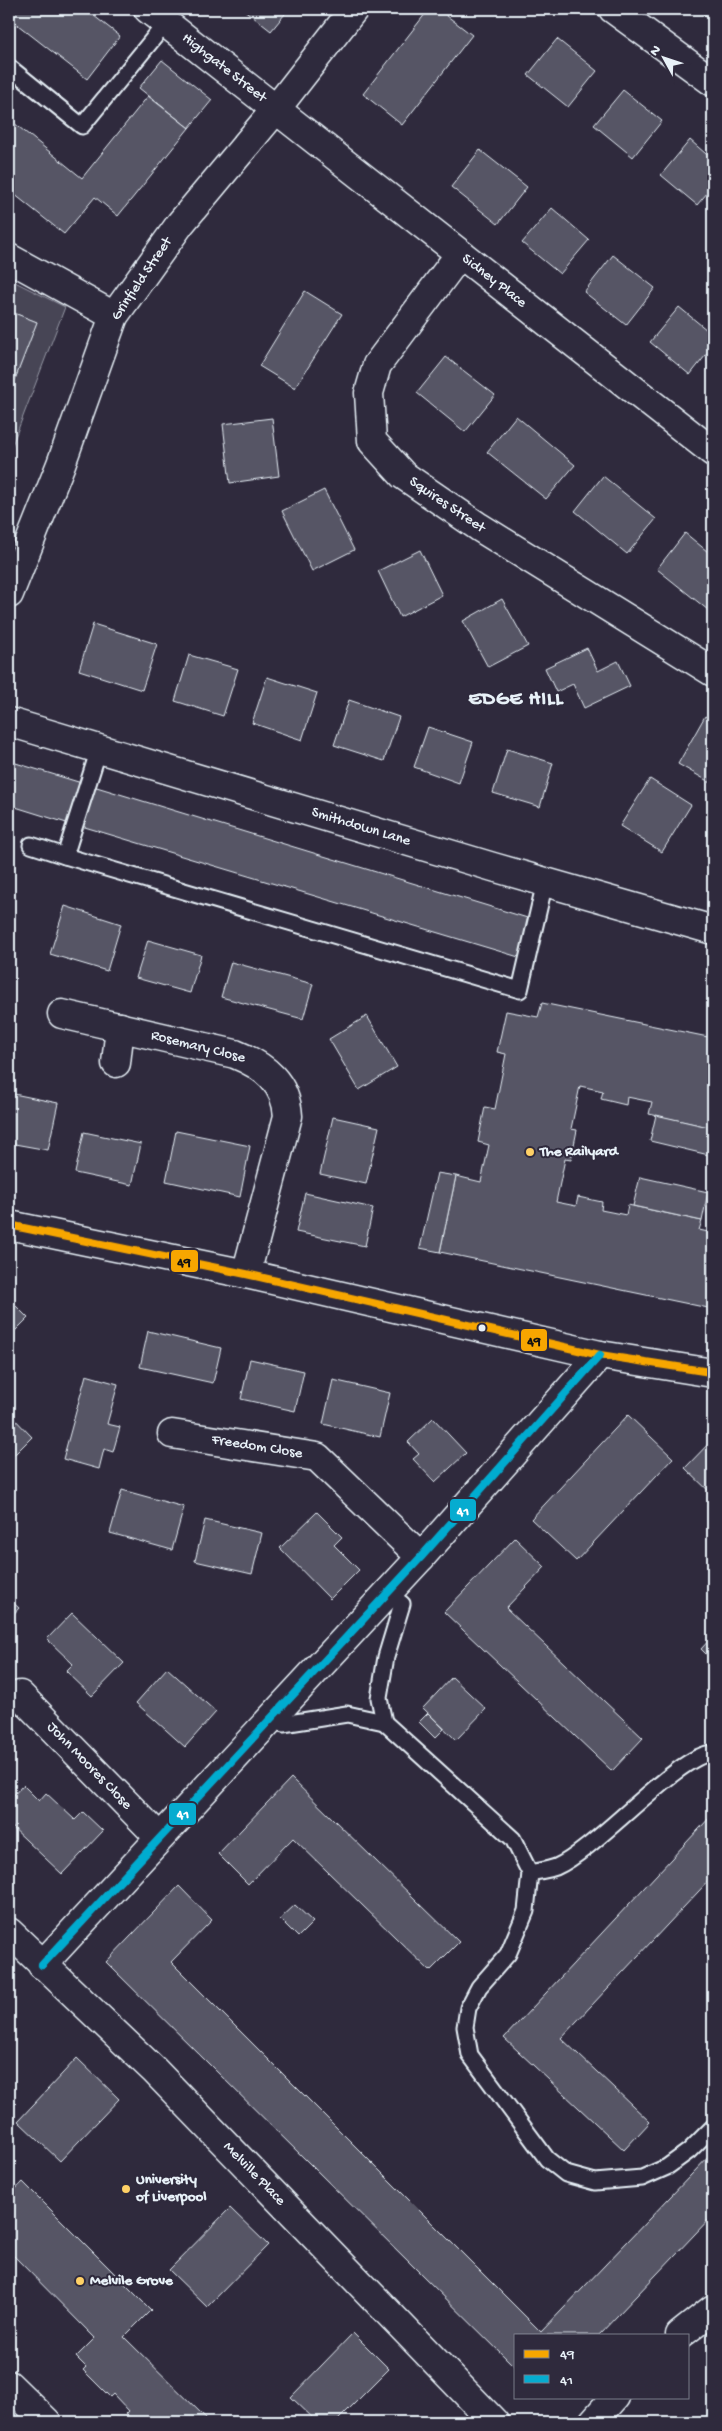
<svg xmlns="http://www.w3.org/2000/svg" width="722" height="2431" font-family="'Gochi Hand',sans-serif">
	<rect width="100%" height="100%" fill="#2f2a3d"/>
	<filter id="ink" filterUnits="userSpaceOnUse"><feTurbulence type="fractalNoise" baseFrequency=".02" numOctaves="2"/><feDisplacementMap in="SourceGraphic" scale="10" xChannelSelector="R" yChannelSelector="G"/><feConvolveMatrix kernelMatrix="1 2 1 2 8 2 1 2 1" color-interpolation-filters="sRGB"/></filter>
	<g filter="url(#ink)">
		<path fill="#464455" stroke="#979aa6" d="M 9,279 L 65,307 L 9,453 L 9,395 L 37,322 L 9,311 Z"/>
		<g fill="#575565" stroke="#e8f1f8">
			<path d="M 9,9 L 85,9 L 120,36 L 87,79 L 9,18 Z"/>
			<path d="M 243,9 L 289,9 L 271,31 Z"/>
			<path d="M 429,9 L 438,9 L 472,35 L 402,125 L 363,94 Z"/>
			<path d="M 697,9 L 713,9 L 713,22 Z"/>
			<path d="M 557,39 L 597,71 L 568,107 L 528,75 Z"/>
			<path d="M 162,60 L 212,100 L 189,128 L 139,88 Z"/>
			<path d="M 623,90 L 662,121 L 633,157 L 594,125 Z"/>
			<path d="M 148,96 L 189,128 L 118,216 L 95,197 L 64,234 L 9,190 L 9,131 L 14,123 L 82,178 Z"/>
			<path d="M 690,140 L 713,160 L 713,186 L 697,205 L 661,175 Z"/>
			<path d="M 480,150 L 527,187 L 498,224 L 451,187 Z"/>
			<path d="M 552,208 L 589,240 L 560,274 L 522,243 Z"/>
			<path d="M 613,255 L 655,288 L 626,325 L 584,292 Z"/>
			<path d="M 305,291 L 342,314 L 295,388 L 259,366 Z"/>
			<path d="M 679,307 L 713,335 L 713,346 L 690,375 L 650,342 Z"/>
			<path d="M 9,311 L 37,322 L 9,395 Z"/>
			<path d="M 446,357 L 495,395 L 465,432 L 417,393 Z"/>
			<path d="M 516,416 L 575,465 L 546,499 L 487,452 Z"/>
			<path d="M 272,418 L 279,476 L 230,483 L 223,424 Z"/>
			<path d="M 603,476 L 656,519 L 627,554 L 575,511 Z"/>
			<path d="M 324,490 L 354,550 L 312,571 L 282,511 Z"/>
			<path d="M 685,533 L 713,556 L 713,603 L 708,610 L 657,569 Z"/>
			<path d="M 420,550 L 442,595 L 400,617 L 378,571 Z"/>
			<path d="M 502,599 L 528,646 L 488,667 L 463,621 Z"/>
			<path d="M 93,624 L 157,644 L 142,690 L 79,670 Z"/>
			<path d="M 587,648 L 598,671 L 618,661 L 630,686 L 584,708 L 573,684 L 556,692 L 545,668 Z"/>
			<path d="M 189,655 L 238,669 L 223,716 L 175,701 Z"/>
			<path d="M 267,677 L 317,693 L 302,740 L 252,723 Z"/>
			<path d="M 349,700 L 399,717 L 384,761 L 334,745 Z"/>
			<path d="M 705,716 L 713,720 L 713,784 L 678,764 Z"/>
			<path d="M 428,727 L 473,742 L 459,783 L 414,767 Z"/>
			<path d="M 507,749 L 553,763 L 540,807 L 493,793 Z"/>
			<path d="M 9,761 L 85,784 L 73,825 L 9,805 Z"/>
			<path d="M 650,779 L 691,805 L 662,852 L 620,826 Z"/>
			<path d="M 90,785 L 534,920 L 522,958 L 78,825 Z"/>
			<path d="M 65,906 L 121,924 L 107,971 L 50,954 Z"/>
			<path d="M 148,940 L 201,955 L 190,993 L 136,978 Z"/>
			<path d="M 231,962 L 313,984 L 303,1019 L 221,997 Z"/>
			<path d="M 542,1003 L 713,1038 L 713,1128 L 649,1114 L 652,1102 L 627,1097 L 626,1105 L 601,1099 L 603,1091 L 580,1086 L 571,1129 L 577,1130 L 571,1160 L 565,1159 L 556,1202 L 576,1206 L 578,1197 L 602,1202 L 601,1210 L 626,1215 L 628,1205 L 702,1221 L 699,1230 L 713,1233 L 713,1309 L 440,1252 L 456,1176 L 481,1182 L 489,1145 L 478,1142 L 485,1107 L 495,1109 L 506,1054 L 497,1052 L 506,1011 L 538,1017 Z"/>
			<path d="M 367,1016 L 397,1067 L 359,1090 L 329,1039 Z"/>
			<path d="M 9,1093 L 58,1103 L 48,1150 L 9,1143 Z"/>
			<path d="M 656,1115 L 713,1128 L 713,1156 L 650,1141 Z"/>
			<path d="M 333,1117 L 379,1127 L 366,1184 L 320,1174 Z"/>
			<path d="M 176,1131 L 250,1146 L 240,1197 L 166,1181 Z"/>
			<path d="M 84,1132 L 141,1144 L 132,1185 L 75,1173 Z"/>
			<path d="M 437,1173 L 456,1176 L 440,1252 L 420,1248 Z"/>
			<path d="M 640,1177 L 708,1192 L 702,1221 L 633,1206 Z"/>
			<path d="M 305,1193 L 373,1208 L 365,1246 L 296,1232 Z"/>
			<path d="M 9,1299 L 28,1318 L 9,1337 Z"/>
			<path d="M 148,1331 L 221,1348 L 213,1383 L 140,1367 Z"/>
			<path d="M 250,1359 L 304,1371 L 295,1411 L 241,1399 Z"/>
			<path d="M 86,1375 L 118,1384 L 107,1424 L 120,1427 L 113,1452 L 104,1449 L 99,1469 L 63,1459 Z"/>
			<path d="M 333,1380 L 390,1393 L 380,1437 L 323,1424 Z"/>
			<path d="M 9,1413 L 32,1437 L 9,1460 Z"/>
			<path d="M 628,1415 L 673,1458 L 576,1561 L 531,1519 Z"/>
			<path d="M 433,1418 L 466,1453 L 435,1482 L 413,1459 L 419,1454 L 408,1442 Z"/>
			<path d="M 713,1439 L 713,1495 L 685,1468 Z"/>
			<path d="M 122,1490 L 184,1507 L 172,1550 L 110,1533 Z"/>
			<path d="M 317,1512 L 342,1537 L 334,1545 L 359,1570 L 330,1599 L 280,1548 Z"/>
			<path d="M 205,1520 L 262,1533 L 252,1574 L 195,1561 Z"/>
			<path d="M 515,1538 L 545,1567 L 506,1608 L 643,1738 L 612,1771 L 444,1612 Z"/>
			<path d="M 9,1599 L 19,1608 L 9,1619 Z"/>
			<path d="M 72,1613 L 124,1663 L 92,1696 L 66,1671 L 73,1664 L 47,1639 Z"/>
			<path d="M 713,1636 L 713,1661 L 701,1649 Z"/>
			<path d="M 167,1668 L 216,1712 L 185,1747 L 136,1703 Z"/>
			<path d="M 452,1677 L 486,1709 L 456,1740 L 423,1708 Z"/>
			<path d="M 428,1713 L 444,1729 L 435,1738 L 419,1722 Z"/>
			<path d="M 291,1778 L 459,1942 L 430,1971 L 293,1838 L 248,1884 L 218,1854 Z"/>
			<path d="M 23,1785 L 39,1801 L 46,1793 L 75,1820 L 83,1812 L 103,1831 L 62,1874 L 9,1824 L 9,1800 Z"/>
			<path d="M 713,1814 L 713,1876 L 561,2038 L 650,2122 L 624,2150 L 504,2038 Z"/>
			<path d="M 179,1886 L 212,1920 L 171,1962 L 541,2332 L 713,2152 L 713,2215 L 599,2335 L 516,2335 L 516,2368 L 106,1962 Z"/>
			<path d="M 295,1905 L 313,1922 L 298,1937 L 280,1919 Z"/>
			<path d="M 77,2058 L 119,2099 L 60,2161 L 18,2121 Z"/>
			<path d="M 23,2182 L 151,2310 L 124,2337 L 210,2422 L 135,2422 L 126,2414 L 129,2411 L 113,2394 L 110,2397 L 83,2370 L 86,2367 L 76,2357 L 95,2338 L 9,2251 L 9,2195 Z"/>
			<path d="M 230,2208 L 268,2245 L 207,2307 L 169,2270 Z"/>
			<path d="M 353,2333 L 389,2369 L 336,2422 L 317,2422 L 291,2397 Z"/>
		</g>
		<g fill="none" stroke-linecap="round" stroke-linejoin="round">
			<g stroke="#e8f1f8" stroke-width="19">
				<g id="service">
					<path d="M 9,67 L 82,126 L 166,23"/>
					<path d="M 99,749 L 65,856 L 520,990 L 545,882"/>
					<path d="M 31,845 L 65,856"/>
					<path d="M 272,1716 L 283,1724 L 347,1714 L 384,1722 L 513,1839 L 530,1873 L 526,1911 L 508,1954 L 479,1987 L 468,2008 L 465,2027 L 470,2055 L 547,2159 L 566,2174 L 595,2182 L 642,2178 L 667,2167 L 689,2151 L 713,2127"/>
					<path d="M 384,1722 L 379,1698 L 386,1657 L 402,1604 L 388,1593"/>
					<path d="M 530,1873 C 538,1871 548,1870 556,1867 C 597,1849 680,1753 713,1753"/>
				</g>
			</g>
			<g stroke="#e8f1f8" stroke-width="31">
				<g id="minor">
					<path d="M 148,9 L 713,452"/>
					<path d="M 613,9 L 713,82"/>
					<path d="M 460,254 L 377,365 L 369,393 L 372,441 L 403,475 L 479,527 L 713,672"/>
					<path d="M 9,258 L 114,316"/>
					<path d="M 9,722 L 493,867 L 713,930"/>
					<path d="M 62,1014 L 235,1054 C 265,1066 286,1083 288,1116 L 246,1274"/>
					<path d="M 116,1063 L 120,1027"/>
					<path d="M 9,1225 L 246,1274 L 600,1355 L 713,1373"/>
					<path d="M 172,1434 L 317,1457 L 421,1557"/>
					<path d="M 20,1695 L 159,1837"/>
					<path d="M 9,1932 L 154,2070 L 494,2422"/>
					<path d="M 42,1965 L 421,1557 L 600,1355"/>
					<path d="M 680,2335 L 713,2309"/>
					<path d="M 593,2422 L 615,2397"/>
				</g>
			</g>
			<g stroke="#e8f1f8" stroke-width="31">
				<path id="tertiary" d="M 9,594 L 61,464 L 114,316 L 180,224 L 276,109 L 354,9"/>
			</g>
			<g stroke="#e8f1f8" stroke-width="31">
				<path id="primary" d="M 9,2385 L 47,2422"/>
			</g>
			<use href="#service" stroke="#2f2a3d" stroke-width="15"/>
			<use href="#minor" stroke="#2f2a3d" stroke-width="28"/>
			<use href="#tertiary" stroke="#2f2a3d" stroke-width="28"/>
			<use href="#primary" stroke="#2f2a3d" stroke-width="28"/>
			<g stroke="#2f2a3d" stroke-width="11">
				<path id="bus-1" d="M 9,1225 L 246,1274 L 600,1355 L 710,1372"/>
			</g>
			<g stroke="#2f2a3d" stroke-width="11">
				<path id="bus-2" d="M 42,1965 L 421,1557 L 600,1355"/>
			</g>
			<use href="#bus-1" stroke="#f7a600" stroke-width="8"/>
			<use href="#bus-2" stroke="#06acd0" stroke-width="8"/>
		</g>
	</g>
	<g fill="#ffd166" stroke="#2f2a3d" stroke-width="2">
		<circle cx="530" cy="1152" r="5"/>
		<circle cx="126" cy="2189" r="5"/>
		<circle cx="80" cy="2281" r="5"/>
	</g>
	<circle fill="#e8f1f8" stroke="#2f2a3d" stroke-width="2" cx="482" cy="1328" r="4.5"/>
	<g text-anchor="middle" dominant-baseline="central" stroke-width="4" stroke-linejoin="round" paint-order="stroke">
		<g font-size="15" fill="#e8f1f8" stroke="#2f2a3d">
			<text transform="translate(224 68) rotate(38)">Highgate Street</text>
			<text transform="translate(142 279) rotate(-56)">Grinfield Street</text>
			<text transform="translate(494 281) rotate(38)">Sidney Place</text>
			<text transform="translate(447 505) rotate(34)">Squires Street</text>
			<text transform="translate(361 827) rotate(17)">Smithdown Lane</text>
			<text transform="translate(198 1047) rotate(14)">Rosemary Close</text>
			<text transform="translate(257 1447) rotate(9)">Freedom Close</text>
			<text transform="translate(89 1766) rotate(46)">John Moores Close</text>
			<text transform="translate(254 2174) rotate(46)">Melville Place</text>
		</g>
		<g font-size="15" font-weight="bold" fill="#e8f1f8" stroke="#2f2a3d" text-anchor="start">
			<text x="540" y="1152">The Railyard</text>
			<text x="136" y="2180">University<tspan x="136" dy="17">of Liverpool</tspan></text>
			<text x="90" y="2281">Melvile Grove</text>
		</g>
		<g font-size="20" font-weight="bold" letter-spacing="1" fill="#e8f1f8" stroke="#2f2a3d">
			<text x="516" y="700">EDGE HILL</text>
		</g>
	</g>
	<g stroke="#2f2a3d" stroke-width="2">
		<rect x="170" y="1249" width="29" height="24" rx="5" fill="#f7a600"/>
		<rect x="520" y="1328" width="28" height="24" rx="5" fill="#f7a600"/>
		<rect x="449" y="1498" width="28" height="24" rx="5" fill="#06acd0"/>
		<rect x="168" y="1802" width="29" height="24" rx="5" fill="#06acd0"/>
	</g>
	<g font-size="14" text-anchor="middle" font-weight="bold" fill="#fff">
		<text x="463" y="1515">41</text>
		<text x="183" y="1818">41</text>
	</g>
	<g font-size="14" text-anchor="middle" font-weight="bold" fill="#111">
		<text x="184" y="1266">49</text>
		<text x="534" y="1345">49</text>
	</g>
	<rect width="722" height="2431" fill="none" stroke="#2f2a3d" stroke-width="30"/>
	<rect x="15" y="15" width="692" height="2401" fill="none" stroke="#e8f1f8" stroke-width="2" filter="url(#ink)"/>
	<rect x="514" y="2334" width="175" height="65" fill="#2f2a3d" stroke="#797a88"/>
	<rect x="524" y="2350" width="25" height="8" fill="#f7a600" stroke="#797a88"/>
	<text x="560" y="2358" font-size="15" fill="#e8f1f8">49</text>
	<rect x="524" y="2375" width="25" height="8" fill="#06acd0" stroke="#797a88"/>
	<text x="560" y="2384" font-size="15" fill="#e8f1f8">41</text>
	<g transform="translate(664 58) rotate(310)" stroke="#2f2a3d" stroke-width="4" paint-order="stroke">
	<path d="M0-4L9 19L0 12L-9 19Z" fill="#e8f1f8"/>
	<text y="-8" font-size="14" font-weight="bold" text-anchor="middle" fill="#e8f1f8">N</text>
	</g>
</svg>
